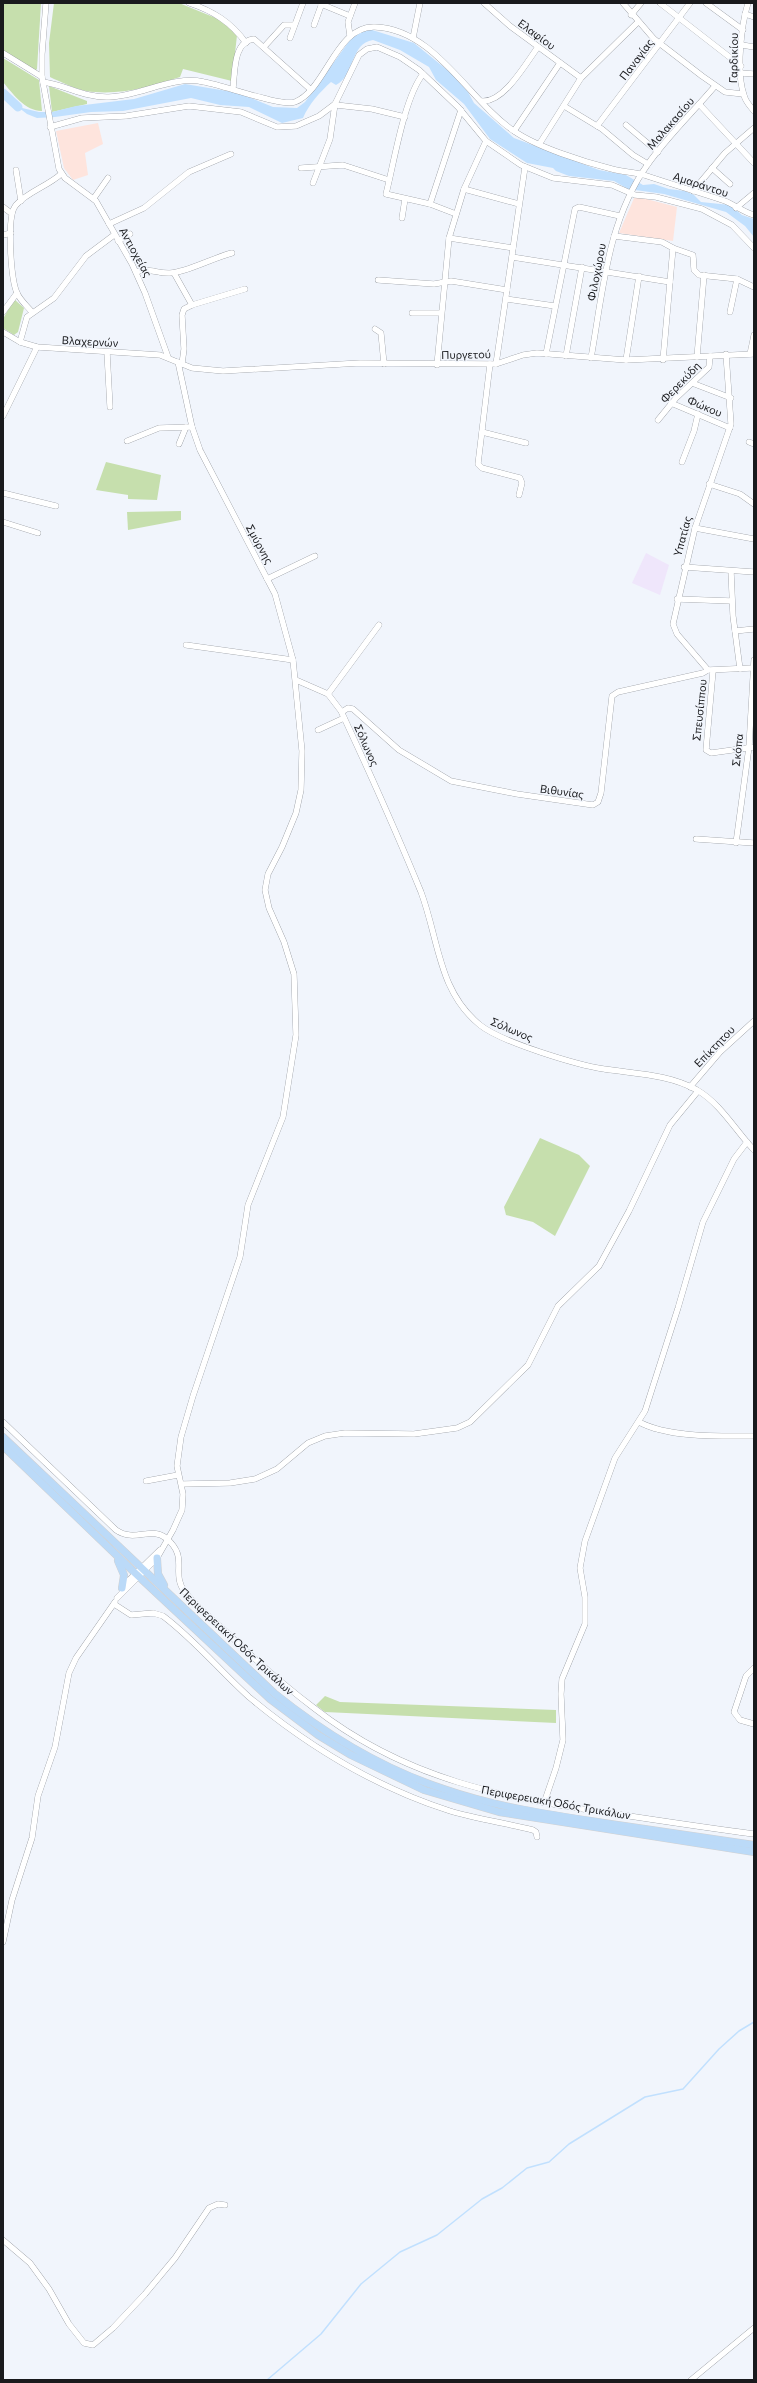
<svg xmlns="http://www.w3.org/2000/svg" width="757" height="2383" font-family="Commissioner,sans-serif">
	<rect width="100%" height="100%" fill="#f1f5fc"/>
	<path fill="#efe6fb" d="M 646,553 L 669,565 L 660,595 L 632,583 Z"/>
	<g fill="#fee4dd">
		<path d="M 98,123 L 103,144 L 85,153 L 88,175 L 73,180 L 64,168 L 56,131 Z"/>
		<path d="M 635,196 L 677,207 L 673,241 L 619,233 Z"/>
	</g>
	<g fill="#c6dfad">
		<path d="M 3,3 L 41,3 L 37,69 L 35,71 L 3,51 Z"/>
		<path d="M 54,3 L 179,3 L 228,23 L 237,35 L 232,81 L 183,69 L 180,77 C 149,87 119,96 86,91 C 75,89 64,83 54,79 L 50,77 L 49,43 Z"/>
		<path d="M 3,58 L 39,80 L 42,111 C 25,111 13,94 3,82 Z"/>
		<path d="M 49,86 L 87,101 L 87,104 L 52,112 Z"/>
		<path d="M 14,299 L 24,308 L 18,332 L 14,335 L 3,328 L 3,319 Z"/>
		<path d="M 106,462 L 161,475 L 157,500 L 128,499 L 128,495 L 96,490 Z"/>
		<path d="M 181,511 L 181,520 L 128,530 L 127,512 Z"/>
		<path d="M 540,1138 L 579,1155 L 590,1166 L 555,1236 L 533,1222 L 506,1215 L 504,1207 Z"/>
		<path d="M 325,1696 L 340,1702 L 556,1710 L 556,1723 L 325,1712 L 316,1705 Z"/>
	</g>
	<path fill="#c1e0fe" d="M 369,29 L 414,43 L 451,73 L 468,92 L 474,103 L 514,138 L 599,170 L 626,175 L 643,185 L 654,184 L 669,189 L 685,191 L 694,195 L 701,202 L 730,205 L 742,215 L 754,219 L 754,237 L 745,226 L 726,212 L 664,194 L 628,189 L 614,181 L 569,176 L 556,171 L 553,168 L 527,163 L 490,139 L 464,104 L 436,80 L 429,67 L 400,50 L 373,40 C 350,43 355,76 336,85 L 331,82 C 320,92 309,104 303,118 L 282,123 L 249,107 L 220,105 L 191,98 L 123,111 L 91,112 L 55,117 L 37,118 L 27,114 L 18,107 L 39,112 L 52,112 L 76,106 L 134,99 L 185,84 L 239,93 L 273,107 L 297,108 L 305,102 L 350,40 L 357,34 Z"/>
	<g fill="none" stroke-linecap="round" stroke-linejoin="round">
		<path stroke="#c1e0fe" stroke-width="1.5" d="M 267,2380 L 321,2334 L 361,2284 L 400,2252 L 437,2235 L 482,2199 L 502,2188 L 527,2168 L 549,2162 L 569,2144 L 645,2097 L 683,2089 L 719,2049 L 739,2031 L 754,2022"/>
		<path stroke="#c1e0fe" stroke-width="9" d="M 3,93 L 18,107"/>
		<g stroke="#878b92" stroke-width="6">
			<g id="minor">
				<path d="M 46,3 L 42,54 L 42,77 L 59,169 L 65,178 L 96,201 L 132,264 L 145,293 L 168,357"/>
				<path d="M 189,3 C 213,11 231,22 246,43"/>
				<path d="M 484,3 L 510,26 L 581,78"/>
				<path d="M 623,3 L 654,39 L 702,76 L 725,92 L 743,94"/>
				<path d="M 660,3 L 741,66"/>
				<path d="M 706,3 L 743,30"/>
				<path d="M 748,3 C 741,26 736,72 744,95 C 745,101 750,106 754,111"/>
				<path d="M 321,4 L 350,16"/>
				<path d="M 745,14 L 754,17"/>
				<path d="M 631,15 L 641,3"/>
				<path d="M 314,25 L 322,3"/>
				<path d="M 350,36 L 348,22 L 355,3"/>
				<path d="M 290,38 L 303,3"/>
				<path d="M 413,38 L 420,3"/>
				<path d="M 742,45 L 754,47"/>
				<path d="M 264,47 L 284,25 L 294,25"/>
				<path d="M 3,53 L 42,77"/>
				<path d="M 741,73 L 754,74"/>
				<path d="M 423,74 C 404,98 394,163 386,194 L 430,204 L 456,214"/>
				<path d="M 43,82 C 66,85 85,98 109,97 C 142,96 172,75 204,82 C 223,85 281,107 295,102 C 326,90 336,25 375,27 C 435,29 469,101 514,131 C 537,147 584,162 612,169 C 623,172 634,172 644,175 C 671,184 698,192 725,201 C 735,205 743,212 754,215"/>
				<path d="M 233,88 C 235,73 233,41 254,39 L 310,89"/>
				<path d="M 482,101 C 504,103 526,63 538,47"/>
				<path d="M 699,104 L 754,163"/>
				<path d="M 336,105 L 372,109 L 405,117"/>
				<path d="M 564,106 L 602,129 L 633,155 L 648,164"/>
				<path d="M 626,125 L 658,152"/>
				<path d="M 597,126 L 690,3"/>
				<path d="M 50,127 L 82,118 L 126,116 L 189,106 L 241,112 L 277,127 L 296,126 L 319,116 L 335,104 L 359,55 L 367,49 L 377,47 L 400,57 L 419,70 L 458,107 L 486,141 L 521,165 L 553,178 L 612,185 L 635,195 L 656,197 L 702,209 L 732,225 L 754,248"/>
				<path d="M 514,131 L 560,63"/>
				<path d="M 540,143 L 581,78 L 638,22"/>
				<path d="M 301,168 L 343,165 L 389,180"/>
				<path d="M 712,168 L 730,184"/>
				<path d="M 16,170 L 21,201"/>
				<path d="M 313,183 L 330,139 L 335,104"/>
				<path d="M 464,189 L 519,204"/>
				<path d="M 693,191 L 725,153 L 754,128"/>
				<path d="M 94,198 L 108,178"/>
				<path d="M 430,204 L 461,110"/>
				<path d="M 3,207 L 11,213"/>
				<path d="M 736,208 L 754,193"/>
				<path d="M 402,218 L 405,199"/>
				<path d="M 109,224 L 144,208 L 189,172 L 231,154"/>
				<path d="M 3,235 L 11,233"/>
				<path d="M 614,236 L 662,242 L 673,248 L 663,360"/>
				<path d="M 449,238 L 513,248"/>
				<path d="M 118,241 L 130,234"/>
				<path d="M 673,248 L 693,255 L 694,270 L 699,275 L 737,279 L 754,287"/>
				<path d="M 512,257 L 670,282"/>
				<path d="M 136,272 C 148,267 158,274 170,273 C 185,273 215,257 232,253"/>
				<path d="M 174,273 L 192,305"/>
				<path d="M 378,280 L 434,284 L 451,281 L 507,290"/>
				<path d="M 506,299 L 555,306"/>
				<path d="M 3,312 L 17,293"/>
				<path d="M 32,312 C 27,306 20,300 17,293 C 11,279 6,216 16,205 C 27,192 48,186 61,174"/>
				<path d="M 730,312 L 737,279"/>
				<path d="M 412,313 L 441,313"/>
				<path d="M 375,329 L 381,333 L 384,364"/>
				<path d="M 3,332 L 20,342 L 37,347 L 160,355 L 192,368 L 223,371 L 360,363 L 496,364 L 523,355 L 537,353 L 626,360 L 754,354"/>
				<path d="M 20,342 L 27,317 L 54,298 L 86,256 L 114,235"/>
				<path d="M 107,352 L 110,407"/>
				<path d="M 546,354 L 575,209 L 579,207 L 620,216"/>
				<path d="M 726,354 L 731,424 L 695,528 L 673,624 L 677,634 L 708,670 L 752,668"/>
				<path d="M 750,354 L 754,335"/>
				<path d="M 566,356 L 582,267"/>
				<path d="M 697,357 L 704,275"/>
				<path d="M 591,358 C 603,292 607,221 648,164 C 667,137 693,112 715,86"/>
				<path d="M 626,360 L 639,276"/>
				<path d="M 182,364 L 184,349 L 182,315 L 184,309 L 192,305 L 245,289"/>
				<path d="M 490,364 L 478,464 L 482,468 L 520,478 L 522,483 L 519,495"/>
				<path d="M 496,364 L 525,167"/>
				<path d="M 437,365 L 449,238 L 464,189 L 486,141"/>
				<path d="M 692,383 L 731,398"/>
				<path d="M 671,403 L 730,428"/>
				<path d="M 3,416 L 37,347"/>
				<path d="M 658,420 L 676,398 L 709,367 L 710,356"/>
				<path d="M 482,432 L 526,443"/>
				<path d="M 127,441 L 159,428 L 192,427"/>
				<path d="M 749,442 L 754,444"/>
				<path d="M 179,444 L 186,427"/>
				<path d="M 682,462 L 694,431 L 698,414"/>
				<path d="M 709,484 L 740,494 L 754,504"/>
				<path d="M 3,493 L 56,506"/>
				<path d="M 3,522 L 38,533"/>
				<path d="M 695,528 L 754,539"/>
				<path d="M 684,567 L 754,572"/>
				<path d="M 731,571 L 733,616 L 740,669"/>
				<path d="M 267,579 L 315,556"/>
				<path d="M 677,599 L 732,601"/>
				<path d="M 735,631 L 754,629"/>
				<path d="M 186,645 L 293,660"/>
				<path d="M 713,671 L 706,750 L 711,753 L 754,747"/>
				<path d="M 296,680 L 328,694 L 341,711 C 369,771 396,831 421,892 C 439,940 438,991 480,1025 C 501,1042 577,1065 604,1069 C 636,1074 668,1074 697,1090 C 721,1104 735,1130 754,1150"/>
				<path d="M 328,694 L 379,625"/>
				<path d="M 342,712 L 348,708 L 353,709 L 399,750 L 451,781 L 517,794 L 593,805 L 598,802 L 601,793 L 612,696 L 618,692 L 703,673 L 708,670"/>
				<path d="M 318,730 L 344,718"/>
				<path d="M 696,839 L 754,843"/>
				<path d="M 736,843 L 749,747 L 754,660"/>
				<path d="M 690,1087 L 720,1052 L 754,1021"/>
				<path d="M 3,1422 L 116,1530 C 135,1543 150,1526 166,1538 C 190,1558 170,1573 185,1592 C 196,1606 210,1617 223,1629 C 252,1657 282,1684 314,1708 C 406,1780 504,1798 616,1814 C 662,1821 708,1828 754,1834"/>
				<path d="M 639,1422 C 669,1438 720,1436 754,1436"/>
				<path d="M 146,1481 L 178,1475"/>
				<path d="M 182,1484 L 230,1483 L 255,1479 L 277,1469 L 308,1443 L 325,1436 L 345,1433 L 414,1434 L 457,1428 L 470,1422 L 528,1365 L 558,1306 L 599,1266 L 629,1211 L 670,1125 L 698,1091"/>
				<path d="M 122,1587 L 160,1550"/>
				<path d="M 117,1598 L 157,1558 L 173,1530 L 182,1510 L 183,1494 L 177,1466 L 181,1437 L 193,1396 L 240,1257 L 248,1205 L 283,1117 L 296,1035 L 294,974 L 284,942 L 269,908 L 265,890 L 268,874 L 282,847 L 296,813 L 301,790 L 302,751 L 293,660 L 275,594 L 200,450 L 192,427 L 178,362"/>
				<path d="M 114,1604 L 131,1615 L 153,1613 L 163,1616 C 195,1640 220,1671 249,1697 C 309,1747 375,1787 450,1811 C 477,1819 505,1823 533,1830 L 536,1832 L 537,1837"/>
				<path d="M 754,1668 L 746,1676 L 734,1712 L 740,1720 L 754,1724"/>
				<path d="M 544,1803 L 556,1768 L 563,1740 L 561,1694 L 562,1679 L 585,1624 L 585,1597 L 580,1568 L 585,1541 L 615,1458 L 645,1411 L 678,1308 L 703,1222 L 734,1159 L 747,1142"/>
				<path d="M 3,1942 L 12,1900 L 32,1838 L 38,1796 L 55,1747 L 69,1673 L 76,1658 L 115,1602"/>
				<path d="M 3,2240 L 30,2263 L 49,2289 L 69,2324 L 84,2343 L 93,2345 L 113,2328 L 145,2294 L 175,2258 L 209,2208 L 218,2204 L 225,2205"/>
				<path d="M 691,2380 L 754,2328"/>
			</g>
		</g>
		<g stroke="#d1d1d2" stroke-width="8">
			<g id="major">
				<path d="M 3,1437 L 274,1693 C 325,1734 382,1769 444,1789 C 496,1807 551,1815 604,1823 C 654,1830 704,1838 754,1845"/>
				<path d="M 3,1446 L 135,1573 L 270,1699 L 318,1735 L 351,1755 L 424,1790 L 499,1812 L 754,1852"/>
				<path d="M 157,1558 L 158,1574 L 164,1585"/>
				<path d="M 118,1561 L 124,1575 L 122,1588"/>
			</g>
		</g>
		<use href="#minor" stroke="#fff" stroke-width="5.5"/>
		<use href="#major" stroke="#bbdaf8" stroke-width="7"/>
	</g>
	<g text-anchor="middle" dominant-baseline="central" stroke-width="3" stroke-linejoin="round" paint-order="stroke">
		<g font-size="11" fill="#191a1d" stroke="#f1f5fc">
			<text transform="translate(537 34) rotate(36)">Ελαφίου</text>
			<text transform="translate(733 58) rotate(-89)">Γαρδικίου</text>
			<text transform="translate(636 59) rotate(-53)">Παναγίας</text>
			<text transform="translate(670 123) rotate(-49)">Μαλακασίου</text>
			<text transform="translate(701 184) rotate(18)">Αμαράντου</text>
			<text transform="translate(136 252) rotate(61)">Αντιοχείας</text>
			<text transform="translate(596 272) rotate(-79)">Φιλοχώρου</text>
			<text transform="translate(90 341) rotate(3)">Βλαχερνών</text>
			<text transform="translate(466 354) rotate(-1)">Πυργετού</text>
			<text transform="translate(680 382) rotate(-46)">Φερεκύδη</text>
			<text transform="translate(705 406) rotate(23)">Φώκου</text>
			<text transform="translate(682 536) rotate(-75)">Υπατίας</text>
			<text transform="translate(260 544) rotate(61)">Σμύρνης</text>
			<text transform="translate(699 710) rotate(-84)">Σπευσίππου</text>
			<text transform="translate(367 745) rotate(66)">Σόλωνος</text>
			<text transform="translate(737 750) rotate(-84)">Σκόπα</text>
			<text transform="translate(562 791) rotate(8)">Βιθυνίας</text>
			<text transform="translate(512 1029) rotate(23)">Σόλωνος</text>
			<text transform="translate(714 1046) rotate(-46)">Επίκτητου</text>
			<text transform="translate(237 1641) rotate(43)">Περιφερειακή Οδός Τρικάλων</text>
			<text transform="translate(556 1802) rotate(10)">Περιφερειακή Οδός Τρικάλων</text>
		</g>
	</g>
	<rect width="757" height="2383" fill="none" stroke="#191a1d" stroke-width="8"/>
</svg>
